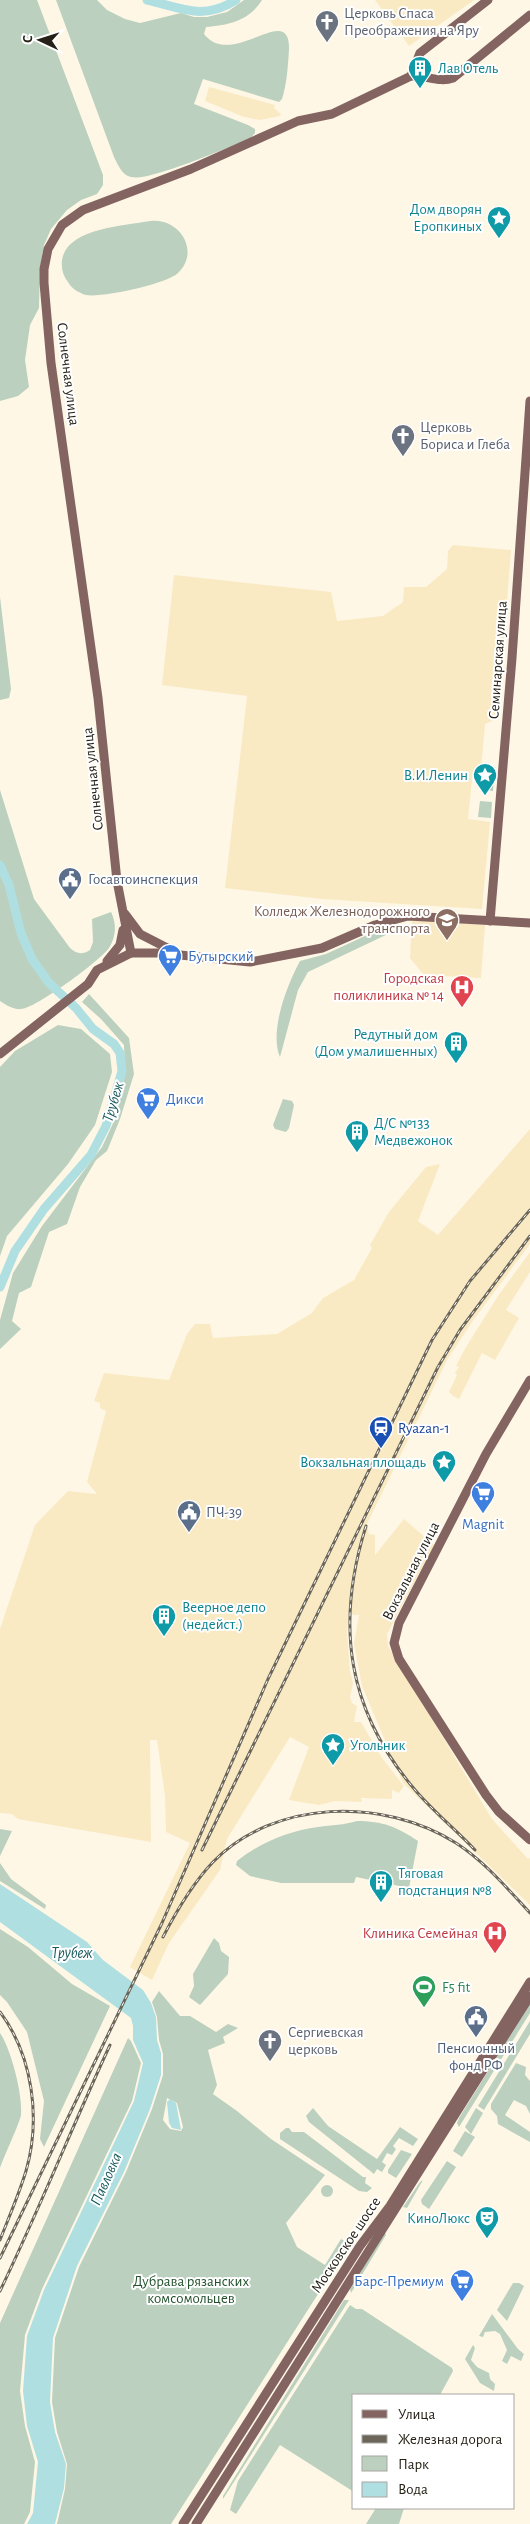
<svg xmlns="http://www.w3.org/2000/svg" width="530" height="2524" font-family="'Alegreya Sans',sans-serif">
	<rect width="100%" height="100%" fill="#fff7e5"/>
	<g fill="#f9eac4">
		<path d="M 375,0 L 474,0 L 409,46 Z"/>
		<path d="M 209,87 L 275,105 L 274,108 L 281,114 L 280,116 L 260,120 L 244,117 L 205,101 Z"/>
		<path d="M 453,545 L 511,550 L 498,718 L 485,724 L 481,770 L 473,769 L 468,819 L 490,822 L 482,909 L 322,899 L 225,888 L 247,696 L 162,685 L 174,575 L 331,592 L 337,621 L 383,616 L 403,602 L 404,587 L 426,587 L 447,569 L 448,551 Z"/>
		<path d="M 412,920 L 485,925 L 481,978 L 424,975 L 410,958 Z"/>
		<path d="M 530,1129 L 530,1244 L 472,1322 L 447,1360 L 367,1524 L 369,1534 L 375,1535 L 375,1555 L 404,1519 L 434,1545 L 387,1634 L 388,1646 L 492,1819 L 528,1859 L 530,1858 L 530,1905 L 403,1783 L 362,1686 L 354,1644 L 359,1615 L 353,1615 L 349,1608 L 347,1633 L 350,1672 L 353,1683 L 350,1697 L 352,1703 L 357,1706 L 354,1722 L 361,1722 L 382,1758 L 404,1786 L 399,1793 L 392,1790 L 392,1799 L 361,1798 L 362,1802 L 335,1801 L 319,1805 L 289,1800 L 309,1747 L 290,1737 L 227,1839 L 220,1870 L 169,1943 L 152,1980 L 130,1967 L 190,1843 L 166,1832 L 165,1796 L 157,1740 L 150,1740 L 151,1842 L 18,1819 L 12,1814 L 0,1813 L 0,1629 L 35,1525 L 68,1491 L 97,1494 L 87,1482 L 106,1411 L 100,1408 L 100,1403 L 94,1401 L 104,1373 L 169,1380 L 187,1334 L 195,1324 L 210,1324 L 213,1338 L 277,1334 L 312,1313 L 323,1298 L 354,1280 L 372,1248 L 370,1245 L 389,1212 L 426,1167 L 440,1164 L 418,1221 L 438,1235 Z"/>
		<path d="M 530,1252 L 530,1272 L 506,1310 L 519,1318 L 495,1360 L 482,1353 L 459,1399 L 453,1396 L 449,1392 L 457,1375 L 455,1373 L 459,1367 L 456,1366 L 466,1347 L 498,1296 Z"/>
	</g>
	<g fill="#bbd0be" fill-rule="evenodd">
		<path d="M 0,0 L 37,0 L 103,175 L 103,185 L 97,194 L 81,200 L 67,210 L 51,229 L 44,245 L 40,268 L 39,308 L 30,325 L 25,360 L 29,387 L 18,396 L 0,401 Z"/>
		<path d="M 56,0 L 97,0 L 107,10 L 125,19 L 140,23 L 181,13 L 194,17 L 207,17 L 227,12 L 244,0 L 262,0 C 249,21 229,25 206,27 L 204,34 C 232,70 290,0 289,49 C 288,65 287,84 282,99 L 279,102 L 203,79 L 194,104 L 248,125 L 255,129 L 255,133 L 250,139 C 228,147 149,182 131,177 C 122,175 118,165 114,157 Z"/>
		<path d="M 150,221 C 179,217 201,251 178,273 C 167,284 101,298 86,295 C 79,293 72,289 68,282 C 63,276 61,268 62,260 C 67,228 124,226 150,221 Z"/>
		<path d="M 0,597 L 11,689 L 9,698 L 0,700 Z"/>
		<path d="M 491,777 L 494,777 L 493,791 L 481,790 Z"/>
		<path d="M 0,790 L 34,899 L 70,948 C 77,954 82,955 90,950 L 93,942 L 92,919 L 111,912 C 117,924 116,937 109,948 C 101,960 35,1009 21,1009 C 14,1010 6,1005 0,1001 Z"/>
		<path d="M 480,801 L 492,802 L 491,818 L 478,817 Z"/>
		<path d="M 391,924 L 390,933 L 308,972 L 298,990 L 280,1057 C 269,1031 287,985 300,961 L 326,954 Z"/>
		<path d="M 89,994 L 129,1038 L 134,1074 L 120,1119 L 107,1151 L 96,1160 L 80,1187 L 67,1224 L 49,1232 L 31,1287 L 19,1293 L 12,1321 L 21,1329 L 0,1349 L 0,1320 L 13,1273 L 42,1226 L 102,1147 L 116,1117 L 125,1074 L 124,1045 L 101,1019 L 82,1002 Z"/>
		<path d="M 58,1025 L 81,1029 L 110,1054 L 112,1072 L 95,1125 L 68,1164 L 7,1236 L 0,1256 L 0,1067 L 15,1051 Z"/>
		<path d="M 283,1099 L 292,1101 L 294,1105 L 289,1128 L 286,1132 L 275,1129 L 273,1125 Z"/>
		<path d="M 357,1821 C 383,1821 397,1827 418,1841 L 409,1888 L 356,1877 L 354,1883 L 281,1883 L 250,1876 L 236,1865 L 237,1861 C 261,1842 289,1831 318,1827 C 332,1825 344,1825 357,1821 Z"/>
		<path d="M 0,1829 L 12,1831 L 0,1856 Z"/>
		<path d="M 0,1863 L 11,1879 L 46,1905 L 45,1909 L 0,1881 Z"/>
		<path d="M 0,1929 L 28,1947 L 72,1984 L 110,2006 L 44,2147 L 40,2139 L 44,2101 L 27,2032 L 7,2002 L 0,1995 Z"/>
		<path d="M 214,1938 L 219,1943 L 221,1951 L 229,1957 L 228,1974 L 200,2005 L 189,1997 L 194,1986 L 193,1974 Z"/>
		<path d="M 159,1991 L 180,2016 L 190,2016 L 216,2032 L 228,2024 L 238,2028 L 223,2037 L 225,2043 L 208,2050 L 217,2085 L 213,2094 L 237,2111 L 271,2139 L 325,2175 L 286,2223 L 297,2247 L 325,2265 L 341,2239 L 350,2244 L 171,2524 L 57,2524 L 65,2489 L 67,2464 L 57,2432 L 52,2402 L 55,2338 L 79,2267 L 126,2172 L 152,2109 L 163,2075 L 163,2054 L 159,2040 L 157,2017 L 152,2002 ZM 167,2098 L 177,2103 L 183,2127 L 181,2131 L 170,2129 L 163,2120 Z"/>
		<path d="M 530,2004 L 530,2013 L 459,2127 L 457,2123 L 459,2118 Z"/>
		<path d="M 530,2021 L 530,2034 L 484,2110 L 478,2106 Z"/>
		<path d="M 0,2033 C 11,2049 23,2095 21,2115 C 19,2125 4,2156 0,2168 Z"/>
		<path d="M 128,2038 L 131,2041 L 141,2063 L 132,2101 L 42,2289 L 25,2335 L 20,2391 L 25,2426 L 35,2462 L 30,2512 L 24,2524 L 0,2524 L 0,2323 Z"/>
		<path d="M 516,2063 L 526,2067 L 525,2075 L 530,2081 L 530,2114 L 526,2106 L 514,2100 L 505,2115 L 530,2132 L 530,2142 L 498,2124 L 497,2116 L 491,2109 L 491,2104 Z"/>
		<path d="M 313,2108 L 328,2126 L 377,2159 L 400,2127 L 418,2139 L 413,2146 L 399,2138 L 393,2146 L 396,2149 L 392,2155 L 387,2153 L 382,2162 L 386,2165 L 382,2172 L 377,2169 L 374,2174 L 309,2122 L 306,2116 Z"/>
		<path d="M 476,2108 L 483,2113 L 471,2134 L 465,2127 Z"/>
		<path d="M 286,2128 L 289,2128 L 292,2132 L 304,2132 L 363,2177 L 366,2177 L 365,2183 L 372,2188 L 367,2192 L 359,2191 L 280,2139 L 280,2133 Z"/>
		<path d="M 465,2131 L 475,2137 L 462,2157 L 453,2151 Z"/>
		<path d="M 401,2150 L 412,2154 L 396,2178 L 388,2173 L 388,2170 Z"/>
		<path d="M 447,2161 L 456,2167 L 429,2209 L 422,2204 L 421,2200 Z"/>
		<path d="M 423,2180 L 407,2208 L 403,2207 L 420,2182 Z"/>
		<circle cx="327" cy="2191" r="6"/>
		<path d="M 385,2233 L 386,2235 L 351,2293 L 350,2289 Z"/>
		<path d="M 513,2283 L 519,2283 L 524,2286 L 507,2321 L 497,2310 Z"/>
		<path d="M 344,2300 L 349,2300 L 223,2499 L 223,2496 Z"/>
		<path d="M 350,2305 L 356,2309 L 362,2309 L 452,2368 L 453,2371 L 440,2395 L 354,2395 L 354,2492 L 280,2445 L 236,2514 L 230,2510 L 238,2481 Z"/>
		<path d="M 492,2314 L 518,2349 L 524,2354 L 521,2361 L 511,2356 L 507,2364 L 502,2361 L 507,2350 L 500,2334 L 495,2331 L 485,2332 L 483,2337 L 479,2336 Z"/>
		<path d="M 473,2345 L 475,2348 L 471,2360 L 477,2367 L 489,2373 L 490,2379 L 495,2384 L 494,2391 L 480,2383 L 465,2359 Z"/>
		<path d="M 376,2508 L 404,2508 L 399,2524 L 366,2524 Z"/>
	</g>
	<g fill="#b0dfe2">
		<path d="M 0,1884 L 87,1942 L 103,1960 L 143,1990 L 151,2003 L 156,2017 L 157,2040 L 161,2053 L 161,2075 L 150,2109 L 124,2172 L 77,2266 L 53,2338 L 50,2402 L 55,2432 L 66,2464 L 64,2488 L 55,2524 L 27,2524 L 33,2513 L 38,2462 L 27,2426 L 23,2391 L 27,2336 L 44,2290 L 134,2101 L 143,2063 L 133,2040 L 133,2026 L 131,2018 L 0,1922 Z"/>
		<path d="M 170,2099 L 176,2103 L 181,2130 L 172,2128 L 169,2123 L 167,2102 Z"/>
	</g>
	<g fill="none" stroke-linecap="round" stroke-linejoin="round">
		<g stroke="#b0dfe2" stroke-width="9">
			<path d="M 147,0 C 182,8 203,21 236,0"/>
			<path d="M 0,865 L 9,885 L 21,933 L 32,959 L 49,983 L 76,1008 L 93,1029 L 114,1044 L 120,1053 L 122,1071 L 106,1126 L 91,1155 L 44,1209 L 15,1251 L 0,1287"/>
		</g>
		<g stroke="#846461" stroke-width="9">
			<path d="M 411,76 L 420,53 L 488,0"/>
			<path d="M 125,914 L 140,934 L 175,952"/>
			<path d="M 490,921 L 512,658 L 530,401"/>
			<path d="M 131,953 L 117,881 L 98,698 L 51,363 L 44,283 L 44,269 L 48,249 L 62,225 L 83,210 L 191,169 L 298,121 L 332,114 L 411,76 C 426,75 439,83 453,78 L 530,15"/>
			<path d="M 107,961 L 120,945 L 123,930"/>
			<path d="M 0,1054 L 88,984 L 97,970 L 131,953 L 160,953 L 250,962 L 322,948 L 375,925 L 408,916 L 530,923"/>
			<path d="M 530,1380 L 486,1454 L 399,1623 L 394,1643 L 399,1659 L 486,1795 L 499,1812 L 530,1840"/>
			<path d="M 183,2524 L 360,2246 L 390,2206 L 530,1982"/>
			<path d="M 196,2524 L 530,1996"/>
		</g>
		<g stroke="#6b6659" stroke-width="3">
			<g id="rail">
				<path d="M 366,1526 C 335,1625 347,1711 416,1791 C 434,1812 456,1830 475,1850"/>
				<path d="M 202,1850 L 438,1367 L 460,1330 L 530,1236"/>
				<path d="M 163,1937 C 177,1910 192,1884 213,1862 C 275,1799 383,1797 456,1843 C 484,1861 507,1888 530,1913"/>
				<path d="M 0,2012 C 33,2056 41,2119 26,2171 C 19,2194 9,2217 0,2240"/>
				<path d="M 0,2258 L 162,1923 L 268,1679 L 432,1340 L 470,1281 L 530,1210"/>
				<path d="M 0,2291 C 39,2210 72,2127 110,2045"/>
			</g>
		</g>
		<use href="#rail" stroke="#fff" stroke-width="1" stroke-dasharray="4" stroke-linecap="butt"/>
	</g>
	<defs>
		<g id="church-pin" transform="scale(1.25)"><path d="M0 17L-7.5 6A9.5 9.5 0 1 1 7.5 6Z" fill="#6b7280" stroke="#fff"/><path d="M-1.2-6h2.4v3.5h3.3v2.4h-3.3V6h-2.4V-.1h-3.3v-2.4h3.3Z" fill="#fff"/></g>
		<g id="building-pin" transform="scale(1.25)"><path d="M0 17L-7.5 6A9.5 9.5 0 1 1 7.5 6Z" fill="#0f9aa8" stroke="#fff"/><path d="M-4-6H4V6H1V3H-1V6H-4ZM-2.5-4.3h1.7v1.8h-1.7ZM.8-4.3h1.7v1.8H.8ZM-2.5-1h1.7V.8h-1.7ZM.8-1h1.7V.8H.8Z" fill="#fff"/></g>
		<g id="sight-pin" transform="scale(1.25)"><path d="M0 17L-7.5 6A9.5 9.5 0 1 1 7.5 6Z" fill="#0f9aa8" stroke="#fff"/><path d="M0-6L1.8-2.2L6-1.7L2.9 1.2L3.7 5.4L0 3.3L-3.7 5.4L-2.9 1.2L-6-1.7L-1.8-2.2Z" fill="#fff"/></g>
		<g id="civic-pin" transform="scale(1.25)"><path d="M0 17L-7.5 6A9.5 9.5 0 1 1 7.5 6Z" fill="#5c6f8a" stroke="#fff"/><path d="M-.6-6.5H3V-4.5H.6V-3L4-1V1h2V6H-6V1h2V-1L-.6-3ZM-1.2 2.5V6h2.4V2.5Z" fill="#fff"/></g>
		<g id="university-pin" transform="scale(1.25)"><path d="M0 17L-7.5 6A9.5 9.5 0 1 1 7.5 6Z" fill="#8d6e63" stroke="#fff"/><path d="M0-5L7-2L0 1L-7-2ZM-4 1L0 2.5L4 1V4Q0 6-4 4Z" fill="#fff"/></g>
		<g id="supermarket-pin" transform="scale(1.25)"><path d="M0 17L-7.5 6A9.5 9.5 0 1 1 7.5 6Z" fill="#3f7fe0" stroke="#fff"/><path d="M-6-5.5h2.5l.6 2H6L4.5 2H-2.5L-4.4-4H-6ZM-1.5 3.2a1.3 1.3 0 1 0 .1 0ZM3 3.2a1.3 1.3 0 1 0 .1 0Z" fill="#fff"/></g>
		<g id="hospital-pin" transform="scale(1.25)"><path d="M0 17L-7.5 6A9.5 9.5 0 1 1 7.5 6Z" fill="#e0444e" stroke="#fff"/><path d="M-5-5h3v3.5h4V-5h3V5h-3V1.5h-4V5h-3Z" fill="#fff"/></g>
		<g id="station-pin" transform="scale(1.25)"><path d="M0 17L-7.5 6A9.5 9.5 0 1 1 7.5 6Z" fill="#1a4fb4" stroke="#fff"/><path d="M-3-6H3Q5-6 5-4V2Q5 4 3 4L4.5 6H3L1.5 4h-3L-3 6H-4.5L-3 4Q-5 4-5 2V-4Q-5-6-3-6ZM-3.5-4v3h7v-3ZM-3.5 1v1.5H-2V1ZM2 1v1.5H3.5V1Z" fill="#fff"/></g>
		<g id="stadium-pin" transform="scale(1.25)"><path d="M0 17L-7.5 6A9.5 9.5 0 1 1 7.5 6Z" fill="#2e9e5b" stroke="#fff"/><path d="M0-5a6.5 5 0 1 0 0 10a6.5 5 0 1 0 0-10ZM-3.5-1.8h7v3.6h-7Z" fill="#fff"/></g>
		<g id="theatre-pin" transform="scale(1.25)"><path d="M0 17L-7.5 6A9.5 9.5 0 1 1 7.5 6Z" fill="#0f9aa8" stroke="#fff"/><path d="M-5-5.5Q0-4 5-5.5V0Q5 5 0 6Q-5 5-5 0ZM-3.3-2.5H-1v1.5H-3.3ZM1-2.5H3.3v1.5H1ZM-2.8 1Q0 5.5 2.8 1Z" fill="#fff"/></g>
	</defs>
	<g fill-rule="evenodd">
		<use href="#church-pin" x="327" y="22"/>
		<use href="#building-pin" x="420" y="68"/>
		<use href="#sight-pin" x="499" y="218"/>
		<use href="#church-pin" x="403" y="436"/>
		<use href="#sight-pin" x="485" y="775"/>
		<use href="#civic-pin" x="70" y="879"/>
		<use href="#university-pin" x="447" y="920"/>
		<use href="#supermarket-pin" x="170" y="956"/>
		<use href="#hospital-pin" x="462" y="987"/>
		<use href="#building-pin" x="456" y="1043"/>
		<use href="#supermarket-pin" x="148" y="1099"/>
		<use href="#building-pin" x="357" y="1132"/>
		<use href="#station-pin" x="381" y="1428"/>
		<use href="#sight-pin" x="444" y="1462"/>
		<use href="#supermarket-pin" x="483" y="1493"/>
		<use href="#civic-pin" x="189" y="1512"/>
		<use href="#building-pin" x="164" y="1616"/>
		<use href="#sight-pin" x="333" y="1745"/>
		<use href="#building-pin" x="381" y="1882"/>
		<use href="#hospital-pin" x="495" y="1933"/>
		<use href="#stadium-pin" x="424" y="1987"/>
		<use href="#civic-pin" x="476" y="2017"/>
		<use href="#church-pin" x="270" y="2041"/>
		<use href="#theatre-pin" x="487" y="2218"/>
		<use href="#supermarket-pin" x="462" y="2281"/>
	</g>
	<g text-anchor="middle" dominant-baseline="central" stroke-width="4" stroke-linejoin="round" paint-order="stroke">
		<g font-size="15" fill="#5b616d" stroke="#fff" text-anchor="start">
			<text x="344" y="13">Церковь Спаса<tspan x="344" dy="17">Преображения на Яру</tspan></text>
			<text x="420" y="427">Церковь<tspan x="420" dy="17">Бориса и Глеба</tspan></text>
			<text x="288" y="2032">Сергиевская<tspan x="288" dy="17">церковь</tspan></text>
		</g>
		<g font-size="15" fill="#0d838f" stroke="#fff" text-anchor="start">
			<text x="438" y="68">Лав Отель</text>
			<text x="482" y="209" text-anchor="end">Дом дворян<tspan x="482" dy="17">Еропкиных</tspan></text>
			<text x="468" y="775" text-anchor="end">В.И.Ленин</text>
			<text x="438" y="1034" text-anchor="end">Редутный дом<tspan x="438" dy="17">(Дом умалишенных)</tspan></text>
			<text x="374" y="1123">Д/С №133<tspan x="374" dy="17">Медвежонок</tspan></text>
			<text x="426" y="1462" text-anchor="end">Вокзальная площадь</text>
			<text x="182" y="1607">Веерное депо<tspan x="182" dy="17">(недейст.)</tspan></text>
			<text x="350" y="1745">Угольник</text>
			<text x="398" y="1873">Тяговая<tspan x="398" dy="17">подстанция №8</tspan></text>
			<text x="470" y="2218" text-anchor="end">КиноЛюкс</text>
		</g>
		<g font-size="15" fill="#252116" stroke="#fff">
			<text transform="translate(68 374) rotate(83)">Солнечная улица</text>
			<text transform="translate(498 660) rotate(-86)">Семинарская улица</text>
			<text transform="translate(93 779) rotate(-96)">Солнечная улица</text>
			<text transform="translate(411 1571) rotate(-63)">Вокзальная улица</text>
			<text transform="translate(346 2245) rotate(-56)">Московское шоссе</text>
		</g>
		<g font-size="15" fill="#4e5e75" stroke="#fff" text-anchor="start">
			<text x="88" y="879">Госавтоинспекция</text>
			<text x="206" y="1512">ПЧ-39</text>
			<text x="476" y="2048" text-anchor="middle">Пенсионный<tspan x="476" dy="17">фонд РФ</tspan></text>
		</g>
		<g font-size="15" fill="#785e54" stroke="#fff" text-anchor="end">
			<text x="430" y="911">Колледж Железнодорожного<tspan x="430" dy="17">транспорта</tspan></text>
		</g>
		<g font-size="15" fill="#366cbe" stroke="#fff" text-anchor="start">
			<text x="188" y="956">Бутырский</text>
			<text x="166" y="1099">Дикси</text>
			<text x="483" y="1524" text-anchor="middle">Magnit</text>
			<text x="444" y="2281" text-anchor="end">Барс-Премиум</text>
		</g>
		<g font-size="15" fill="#be3a42" stroke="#fff" text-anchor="end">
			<text x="444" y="978">Городская<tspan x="444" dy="17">поликлиника № 14</tspan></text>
			<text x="478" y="1933">Клиника Семейная</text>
		</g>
		<g font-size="15" fill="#164399" stroke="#fff" text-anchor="start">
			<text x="398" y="1428">Ryazan-1</text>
		</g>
		<g font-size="15" fill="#27864d" stroke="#fff" text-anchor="start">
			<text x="442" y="1987">F5 fit</text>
		</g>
		<g font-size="15" fill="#22512c" stroke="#fff">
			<text x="191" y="2281">Дубрава рязанских<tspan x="191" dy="17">комсомольцев</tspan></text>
		</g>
		<g font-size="16" font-style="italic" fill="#1a5b5f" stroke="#fff">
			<text transform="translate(113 1102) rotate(-73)">Трубеж</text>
			<text x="72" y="1953">Трубеж</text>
			<text transform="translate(106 2179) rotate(-66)">Павловка</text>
		</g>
	</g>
	<rect x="352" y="2394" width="162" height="115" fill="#ffffff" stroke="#a8a6a2"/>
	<rect x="362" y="2410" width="25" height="8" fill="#846461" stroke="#a8a6a2"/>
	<text x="398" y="2419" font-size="15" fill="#252116">Улица</text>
	<rect x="362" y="2435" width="25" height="8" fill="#6b6659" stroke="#a8a6a2"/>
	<text x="398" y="2444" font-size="15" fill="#252116">Железная дорога</text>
	<rect x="362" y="2456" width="25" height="15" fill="#bbd0be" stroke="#a8a6a2"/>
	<text x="398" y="2469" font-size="15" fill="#252116">Парк</text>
	<rect x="362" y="2482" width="25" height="15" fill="#b0dfe2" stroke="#a8a6a2"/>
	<text x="398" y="2494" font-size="15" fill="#252116">Вода</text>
	<g transform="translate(40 40) rotate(274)" stroke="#ffffff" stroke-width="4" paint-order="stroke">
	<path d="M0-4L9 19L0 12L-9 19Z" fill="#252116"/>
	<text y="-8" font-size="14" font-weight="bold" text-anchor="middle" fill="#252116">С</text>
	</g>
</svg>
